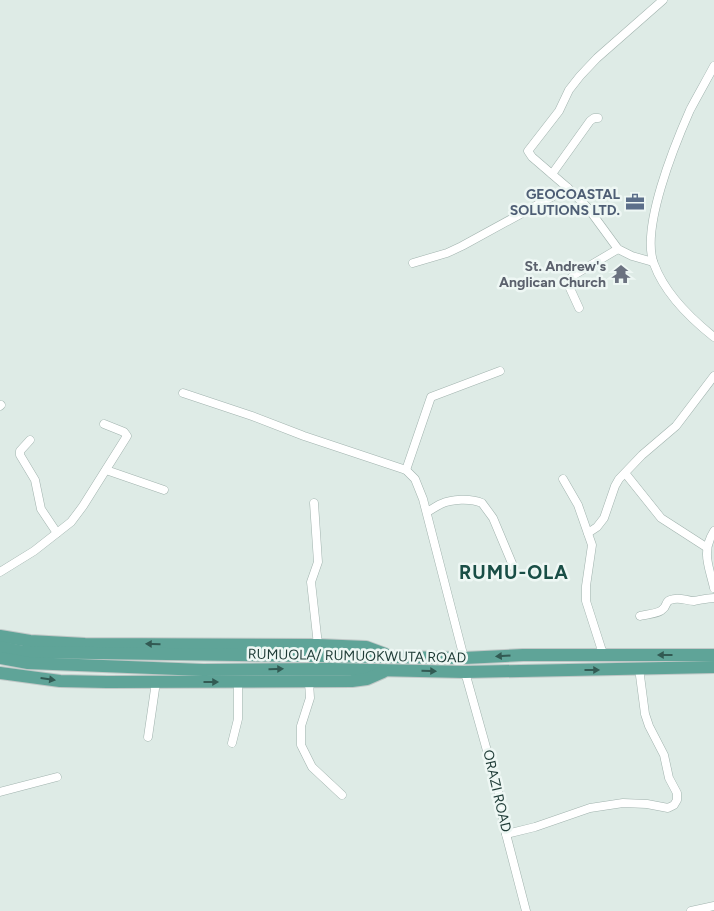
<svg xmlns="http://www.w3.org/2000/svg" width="714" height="911" font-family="Figtree,sans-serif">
	<rect width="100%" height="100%" fill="#deebe6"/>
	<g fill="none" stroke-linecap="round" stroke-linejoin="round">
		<g stroke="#a1b3ae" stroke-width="9">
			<g id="street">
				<path d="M 714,66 C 706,81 698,95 690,110 C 675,144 640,229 654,264 C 665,294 690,318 714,337"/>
				<path d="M 552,174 L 590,121 L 594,118 L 598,118"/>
				<path d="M 653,262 L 632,256 L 618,249 L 588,208 L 568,188 L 532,157 L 528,151 L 559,111 L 569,90 L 580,76 L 597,58 L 663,0"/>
				<path d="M 413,263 L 447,253 L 462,246 L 568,188"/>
				<path d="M 579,308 L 568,284 L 569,280 L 574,275 L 618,249"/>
				<path d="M 183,393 L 252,416 L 304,436 L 406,470 L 415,479 L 423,499 L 464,658"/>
				<path d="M 0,406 L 1,405"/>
				<path d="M 30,440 L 20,451 L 20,455 L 35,480 L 41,509 L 57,533"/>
				<path d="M 106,470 L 164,490"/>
				<path d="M 406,470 L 431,397 L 500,371"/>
				<path d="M 625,473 L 661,518 L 706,547"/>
				<path d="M 563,479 L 578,505 L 592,545 L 586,586 L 586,601 L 603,654"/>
				<path d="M 314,503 L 318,562 L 311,582 L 318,645"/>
				<path d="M 427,512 C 431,510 436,506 441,504 C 451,499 471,498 482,503 L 493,518 L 514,568"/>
				<path d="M 714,531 C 701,552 709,566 714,588"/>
				<path d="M 588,533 L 597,527 L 604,518 L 615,486 L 619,479 L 642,455 L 676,426 L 714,376"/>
				<path d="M 0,572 L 34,551 L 71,522 L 83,506 L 127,436 L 124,432 L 104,424"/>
				<path d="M 640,616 C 646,614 659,614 663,609 C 667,606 665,602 670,600 C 679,596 686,601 694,601 C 701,600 707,598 714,598"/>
				<path d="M 465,672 L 498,790 L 506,834 L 526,911"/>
				<path d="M 309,682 L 310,698 L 301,726 L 301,745 L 312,767 L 342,795"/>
				<path d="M 148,737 L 156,682"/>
				<path d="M 232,743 L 238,719 L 238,682"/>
				<path d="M 0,792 L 57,777"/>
				<path d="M 506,834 L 535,827 L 590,808 L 623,803 L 647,804 L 668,808 L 674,805 L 677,800 L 677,793 L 669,778 L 664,755 L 649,726 L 645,714 L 639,668"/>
				<path d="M 691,911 L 714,906"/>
			</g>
		</g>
		<g stroke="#c0c8c7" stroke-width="14">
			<g id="primary">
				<path d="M 0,636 L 30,641 L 85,644 L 318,645 L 366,647 L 385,654"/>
				<path d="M 0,647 L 24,652 L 464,658 L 523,655 L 714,655"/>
				<path d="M 0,658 L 28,663 L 203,670 L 330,669 L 465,672 L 714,667"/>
				<path d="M 0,673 L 60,681 L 107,682 L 352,681 L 367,679 L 383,672"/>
			</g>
		</g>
		<use href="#street" stroke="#fff" stroke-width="8"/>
		<use href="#primary" stroke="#5fa498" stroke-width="12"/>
	</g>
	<defs><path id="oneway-solid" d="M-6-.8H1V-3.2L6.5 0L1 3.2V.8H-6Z" transform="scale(1.25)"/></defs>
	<g fill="#325a53">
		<use href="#oneway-solid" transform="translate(153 644) rotate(-179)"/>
		<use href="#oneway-solid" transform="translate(665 655) rotate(-180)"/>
		<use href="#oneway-solid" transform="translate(503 656) rotate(176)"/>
		<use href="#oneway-solid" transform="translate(276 669) rotate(-1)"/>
		<use href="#oneway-solid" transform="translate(592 670)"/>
		<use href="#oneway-solid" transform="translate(429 671) rotate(1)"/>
		<use href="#oneway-solid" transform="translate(48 679) rotate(8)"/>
		<use href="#oneway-solid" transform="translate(211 682)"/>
	</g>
	<defs>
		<g id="office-bare" transform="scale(1.5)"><path d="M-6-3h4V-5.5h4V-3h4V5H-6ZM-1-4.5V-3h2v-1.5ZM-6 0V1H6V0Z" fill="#5c6f8a" stroke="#eef7f4" stroke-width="2.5" paint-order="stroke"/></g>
		<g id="temple-bare" transform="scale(1.5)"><path d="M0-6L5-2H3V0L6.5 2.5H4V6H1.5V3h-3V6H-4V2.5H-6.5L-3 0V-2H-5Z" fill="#6b7280" stroke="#eef7f4" stroke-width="2.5" paint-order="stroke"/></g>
	</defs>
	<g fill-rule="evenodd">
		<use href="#office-bare" x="635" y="202"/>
		<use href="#temple-bare" x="621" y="274"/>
	</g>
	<g text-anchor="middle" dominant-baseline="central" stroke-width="5" stroke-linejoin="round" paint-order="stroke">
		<g font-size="14" font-weight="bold" fill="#4e5e75" stroke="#eef7f4" text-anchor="end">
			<text x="620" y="194">GEOCOASTAL<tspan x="620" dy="16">SOLUTIONS LTD.</tspan></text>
		</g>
		<g font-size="14" font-weight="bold" fill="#5b616d" stroke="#eef7f4" text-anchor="end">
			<text x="606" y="266">St. Andrew's<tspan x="606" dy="16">Anglican Church</tspan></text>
		</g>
		<g font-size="14" fill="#1e3b36" stroke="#eef7f4">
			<text transform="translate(357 656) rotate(1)">RUMUOLA/ RUMUOKWUTA ROAD</text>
			<text transform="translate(497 791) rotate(77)">ORAZI ROAD</text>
		</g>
		<g font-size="19" font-weight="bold" letter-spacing="1" fill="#194e46" stroke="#eef7f4">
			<text x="514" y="572">RUMU-OLA</text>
		</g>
	</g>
</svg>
